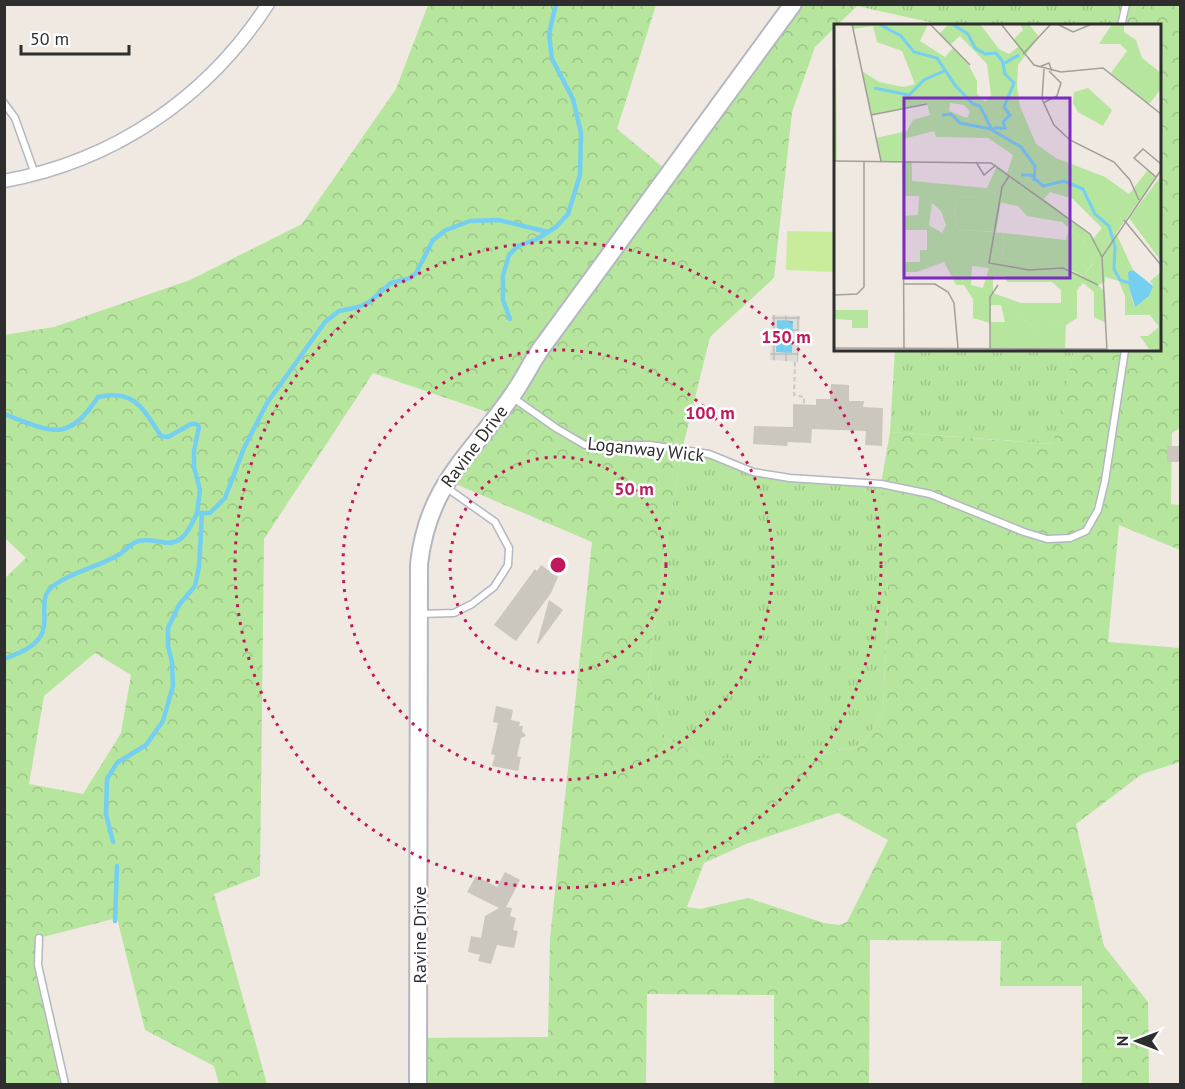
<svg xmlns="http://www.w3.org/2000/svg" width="1185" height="1089" font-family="'PT Sans',sans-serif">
	<defs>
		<pattern id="grass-tufts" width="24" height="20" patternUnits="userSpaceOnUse" patternTransform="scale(1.5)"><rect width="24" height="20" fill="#b6e59e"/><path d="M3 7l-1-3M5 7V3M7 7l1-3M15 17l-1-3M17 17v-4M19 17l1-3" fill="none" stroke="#9dc588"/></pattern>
		<pattern id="forest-crowns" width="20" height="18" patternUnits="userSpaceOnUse" patternTransform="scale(1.5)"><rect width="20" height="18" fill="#b6e59e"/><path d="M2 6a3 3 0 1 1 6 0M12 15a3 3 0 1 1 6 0" fill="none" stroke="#9dc588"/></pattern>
		<pattern id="plaza-grid" width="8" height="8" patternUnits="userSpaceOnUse" patternTransform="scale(1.5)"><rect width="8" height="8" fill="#dfdcd8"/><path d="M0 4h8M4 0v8" fill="none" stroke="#c0bdba"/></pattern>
		<pattern id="water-ripples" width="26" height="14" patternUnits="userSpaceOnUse" patternTransform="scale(1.5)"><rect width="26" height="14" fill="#75cff0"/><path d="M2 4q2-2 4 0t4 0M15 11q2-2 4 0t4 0" fill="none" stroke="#66b2ce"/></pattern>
	</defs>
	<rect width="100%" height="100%" fill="#efe9e1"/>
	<g fill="url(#grass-tufts)">
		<path d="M 858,4 L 1126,5 L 1121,26 L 938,25 L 938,24 L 857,6 Z"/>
		<path d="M 895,350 L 1074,350 L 1054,444 L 890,432 Z"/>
		<path d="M 682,450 L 709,454 L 753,472 L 881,484 L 888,597 L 883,712 L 863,745 L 806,758 L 705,758 L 665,738 L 648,675 L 663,563 Z"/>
	</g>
	<path fill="url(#forest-crowns)" fill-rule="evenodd" d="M 428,5 L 656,5 L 617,129 L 670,173 L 793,5 L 858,5 L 815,47 L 792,112 L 774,278 L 710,337 L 682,450 L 663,563 L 648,675 L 665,738 L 705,758 L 806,758 L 863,745 L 883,712 L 888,597 L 881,484 L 890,432 L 1053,444 L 1074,350 L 1160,350 L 1160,26 L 1121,25 L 1126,5 L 1180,5 L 1180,428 L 1172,433 L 1171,504 L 1180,505 L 1180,550 L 1119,525 L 1108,642 L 1180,648 L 1180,762 L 1142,774 L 1076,824 L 1104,946 L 1148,1002 L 1149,1084 L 1082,1084 L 1082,986 L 1000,986 L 1001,941 L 870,940 L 869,1084 L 774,1084 L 774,995 L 647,994 L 646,1084 L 418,1084 L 419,1038 L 548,1037 L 550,939 L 592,542 L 446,480 L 496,415 L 373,373 L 264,539 L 260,876 L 214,894 L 267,1084 L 219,1084 L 214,1066 L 145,1030 L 117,918 L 39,938 L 38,965 L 65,1084 L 5,1084 L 4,579 L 26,558 L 5,538 L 4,335 L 54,327 L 190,280 L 302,224 L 396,89 ZM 95,653 L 131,675 L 121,733 L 83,794 L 29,784 L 44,696 ZM 838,813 L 888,840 L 847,922 L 839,925 L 824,923 L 748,898 L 700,909 L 687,907 L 704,863 L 746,844 Z"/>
	<path fill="#c9ec9a" d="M 787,231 L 835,232 L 835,272 L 786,270 Z"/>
	<path fill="url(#plaza-grid)" d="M 772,315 L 800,316 L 798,362 L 770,360 Z"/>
	<path fill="url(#water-ripples)" d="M 777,320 L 793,321 L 792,353 L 776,352 Z"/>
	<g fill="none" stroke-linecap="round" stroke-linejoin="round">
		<g stroke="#75cff0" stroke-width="4.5">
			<path d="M 510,319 L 503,300 L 503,276 L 509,255 L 518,246 L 537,239 L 556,227 L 568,214 L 580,175 L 581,133 L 573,99 L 552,59 L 549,34 L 556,4"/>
			<path d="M 4,414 C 50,431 67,445 98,397 C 135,389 143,409 161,436 L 168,437 L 191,424 L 196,424 L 199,427 L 194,451 L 194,467 L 200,490 L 197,513"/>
			<path d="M 4,659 C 16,654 32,649 40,637 C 51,621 36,599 53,586 C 73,571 99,567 120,554 C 126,550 132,542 139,541 C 146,539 155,541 162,542 C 182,547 190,529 197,513 L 210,513 L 225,498 L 244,448 L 267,403 L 325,322 L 339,311 L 358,307 L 368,303 L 391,283 L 410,278 L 416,273 L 433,240 L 446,230 L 470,221 L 499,220 L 548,232"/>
			<path d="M 113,842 L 106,814 L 107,779 L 117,763 L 146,745 L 163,721 L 173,686 L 172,662 L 168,646 L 168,628 L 179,605 L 195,586 L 199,567 L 202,514"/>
			<path d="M 115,921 L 117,866"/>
		</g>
	</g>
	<g fill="#cbc7bf">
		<path d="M 831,384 L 849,385 L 849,401 L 864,401 L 863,407 L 883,408 L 882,446 L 865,445 L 866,431 L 812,429 L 811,443 L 788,442 L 787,446 L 753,444 L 754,426 L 793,427 L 793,404 L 816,405 L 816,399 L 830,399 Z"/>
		<rect x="1167" y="446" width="13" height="16"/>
		<path d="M 541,565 L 558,577 L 551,593 L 516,641 L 494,625 L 535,569 L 537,571 Z"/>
		<path d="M 549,600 L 563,610 L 538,644 L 537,643 Z"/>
		<path d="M 496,706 L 513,710 L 511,720 L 520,722 L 519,726 L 523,726 L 522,731 L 526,736 L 521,738 L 517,756 L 521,757 L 518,771 L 492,766 L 495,755 L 491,754 L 498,723 L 493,722 Z"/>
		<path d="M 505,872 L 520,880 L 506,907 L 512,908 L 510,916 L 516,918 L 513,930 L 518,931 L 514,948 L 497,945 L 491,964 L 478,961 L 480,955 L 468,952 L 471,936 L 481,938 L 485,916 L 499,908 L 467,892 L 476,876 L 497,887 Z"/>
	</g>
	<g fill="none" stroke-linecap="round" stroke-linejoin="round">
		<g stroke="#b4b7c1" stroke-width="9">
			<g id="lane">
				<path d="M 1121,26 L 1126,4"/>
				<path d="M 4,103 L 15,118 L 35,174"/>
				<path d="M 512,397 L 556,428 L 585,445 L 650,445 L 709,454 L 753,472 L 790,478 L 881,484 L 930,494 L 1024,532 L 1047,539 L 1070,538 L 1086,531 L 1098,510 L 1105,481 L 1125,350"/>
				<path d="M 419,614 L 454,613 L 472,604 L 494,587 L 508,565 L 509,548 L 495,522 L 447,488"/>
				<path d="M 39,938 L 38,965 L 65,1084"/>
			</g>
		</g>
		<g stroke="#b4b7c1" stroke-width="15">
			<path id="street" d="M 4,181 C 114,161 207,98 268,4"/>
		</g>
		<g stroke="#b4b7c1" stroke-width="20">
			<path id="secondary" d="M 418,1084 L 419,564 C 428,485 469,457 511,397 C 522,382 530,365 540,350 L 793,4"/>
		</g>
		<path stroke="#c9c9c9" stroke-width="2" stroke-dasharray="4.5 3" stroke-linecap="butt" d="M 795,362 L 794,395 L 804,397 L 804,405"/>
		<use href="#lane" stroke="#fff" stroke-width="6"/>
		<use href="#street" stroke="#fff" stroke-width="12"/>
		<use href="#secondary" stroke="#fff" stroke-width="16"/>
	</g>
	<g fill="none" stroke="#c2185b" stroke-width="3" stroke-dasharray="3 6">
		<circle cx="558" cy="565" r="108"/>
		<circle cx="558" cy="565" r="215"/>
		<circle cx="558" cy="565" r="323"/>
	</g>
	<g text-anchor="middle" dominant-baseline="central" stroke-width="5" stroke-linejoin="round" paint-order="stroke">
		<g font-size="18" fill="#2e2e2e" stroke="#fff">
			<text transform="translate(474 446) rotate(-53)">Ravine Drive</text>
			<text transform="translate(646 449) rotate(6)">Loganway Wick</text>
			<text transform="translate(419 935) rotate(-90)">Ravine Drive</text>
		</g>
	</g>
	<g transform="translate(834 24)">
		<rect width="327" height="327" fill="#efe9e1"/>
		<path d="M 327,152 L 327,237 L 295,194 ZM 133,172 L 167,178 L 162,208 L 122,205 L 120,181 L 123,175 ZM 235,204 L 250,217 L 259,239 L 250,252 L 237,246 L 168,234 L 170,209 L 232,216 ZM 187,279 L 227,279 L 227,297 L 217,306 L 204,306 L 187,294 Z" fill="#b6e59e"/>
		<path d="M 18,0 L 94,0 L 86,17 L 111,33 L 119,24 L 134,40 L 143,57 L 143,70 L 151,78 L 157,71 L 153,40 L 126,12 L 116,21 L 105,10 L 115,0 L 146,0 L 165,25 L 175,30 L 184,23 L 179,16 L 189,6 L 186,0 L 195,0 L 205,13 L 184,41 L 183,62 L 186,82 L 202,120 L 222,134 L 271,153 L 295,170 L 314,146 L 322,153 L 282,209 L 299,246 L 295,263 L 300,282 L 313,274 L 319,261 L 316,257 L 327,248 L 327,327 L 315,325 L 306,312 L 314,312 L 325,303 L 316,291 L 291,291 L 291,272 L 285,257 L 271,253 L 271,258 L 264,261 L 271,268 L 272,299 L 260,293 L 260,268 L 249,259 L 243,266 L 243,294 L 232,301 L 231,324 L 180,327 L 156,324 L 156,299 L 139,294 L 139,275 L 130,261 L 122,261 L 110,238 L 83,248 L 69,248 L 69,238 L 86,238 L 86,226 L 93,226 L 93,206 L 69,206 L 69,192 L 84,191 L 85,172 L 69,172 L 69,138 L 47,137 L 42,114 L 73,107 L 79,96 L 96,91 L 93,80 L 37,91 L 28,47 L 45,58 L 70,63 L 81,60 L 68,27 L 43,18 L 39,2 L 19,5 ZM 116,79 L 130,81 L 136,88 L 133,94 L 115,87 ZM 100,107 L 102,113 L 154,114 L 179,131 L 173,149 L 163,142 L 153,164 L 78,157 L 78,138 L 69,137 L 69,115 ZM 216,168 L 239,175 L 268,204 L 260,214 L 210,175 ZM 133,172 L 184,182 L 193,192 L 228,198 L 250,217 L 259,240 L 250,252 L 229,244 L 168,234 L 170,209 L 122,205 L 120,181 L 123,175 ZM 98,179 L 107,187 L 112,201 L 108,209 L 95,201 ZM 138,242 L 155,244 L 149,264 L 137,261 ZM 159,252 L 170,252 L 173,258 L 218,258 L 227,266 L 227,297 L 217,306 L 204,306 L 187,294 L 187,279 L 159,269 ZM 157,281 L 167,281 L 171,298 L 156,298 ZM 278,0 L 290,0 L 290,8 L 302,16 L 308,34 L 327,49 L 327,65 L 315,80 L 277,49 L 293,27 L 286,20 L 265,20 ZM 0,45 L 2,45 L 3,137 L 0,137 ZM 254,64 L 278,86 L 269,102 L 244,88 L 239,79 L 240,68 ZM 0,286 L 34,286 L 34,304 L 18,304 L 18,296 L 0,295 Z" fill="#b6e59e" fill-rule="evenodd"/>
		<path d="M 299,246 L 319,262 L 315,272 L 301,283 L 295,263 L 294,248 Z" fill="#75cff0"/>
		<path fill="none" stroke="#75cff0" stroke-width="3" d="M 45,0 L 67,12 L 80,28 L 103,34 L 121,61 L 139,80 L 146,82 L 158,106 L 187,123 L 201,142 L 200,157M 118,0 L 134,10 L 141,24 L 151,30 L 162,29 L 169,38M 40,64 L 75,71 L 90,56 L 110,47M 108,91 L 117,90 L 126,99 L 157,105M 159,104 L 171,104 L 169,98 L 176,91 L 170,83 L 180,59 L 171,50 L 169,40 L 185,31M 187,151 L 197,151 L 209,162 L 230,157 L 249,165 L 261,190 L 275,202 L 281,223 L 280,245 L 286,256 L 295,259"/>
		<path fill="none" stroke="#a29e99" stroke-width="1.5" d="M 18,0 L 47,137M 96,0 L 136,41M 167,0 L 200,41 L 227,48 L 269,44 L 327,90M 223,0 L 239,8 L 258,0M 189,30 L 217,0M 205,43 L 215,39 L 218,47M 210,45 L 208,75 L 220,101 L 236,116 L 280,138 L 296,156 L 305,176M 209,79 L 223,72 L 227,59 L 215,47M 37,91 L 93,80M 0,137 L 157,139 L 256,210 L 268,233M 69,138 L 70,324M 142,138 L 150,151 L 162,141M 175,152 L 168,163 L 155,239 L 195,246 L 229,244 L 264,261M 322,153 L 300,134 L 309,125 L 327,140M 290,196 L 327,241M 69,260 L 101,260 L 114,268 L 120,279 L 124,324M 0,271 L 23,270 L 30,263 L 30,137M 0,324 L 272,325M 156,324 L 156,273 L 164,261M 273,327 L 268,233 L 327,146"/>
		<path fill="#7b2cbf" fill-opacity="0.15" stroke="#7b2cbf" stroke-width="3" d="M 70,74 L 236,74 L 236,254 L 70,254 Z"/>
		<rect width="327" height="327" fill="none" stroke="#2e2e2e" stroke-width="3"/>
	</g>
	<circle cx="558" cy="565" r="9" fill="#c2185b" stroke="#fff" stroke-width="3"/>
	<g font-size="18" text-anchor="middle" font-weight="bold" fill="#c2185b" stroke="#fff" stroke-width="5" stroke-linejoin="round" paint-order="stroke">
		<text x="786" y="343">150 m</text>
		<text x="710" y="419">100 m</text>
		<text x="634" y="495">50 m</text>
	</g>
	<rect width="1185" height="1089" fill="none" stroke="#2e2e2e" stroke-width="12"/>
	<g transform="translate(1137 1041) rotate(270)" stroke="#ffffff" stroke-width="4.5" paint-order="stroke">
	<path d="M0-4.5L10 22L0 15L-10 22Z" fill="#2e2e2e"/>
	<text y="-9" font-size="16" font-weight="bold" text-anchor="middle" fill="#2e2e2e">N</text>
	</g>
	<path d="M21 45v9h108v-9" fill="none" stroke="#2e2e2e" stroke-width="3"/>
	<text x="30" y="45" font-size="18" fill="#2e2e2e" stroke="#ffffff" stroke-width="4.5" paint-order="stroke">50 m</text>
</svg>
